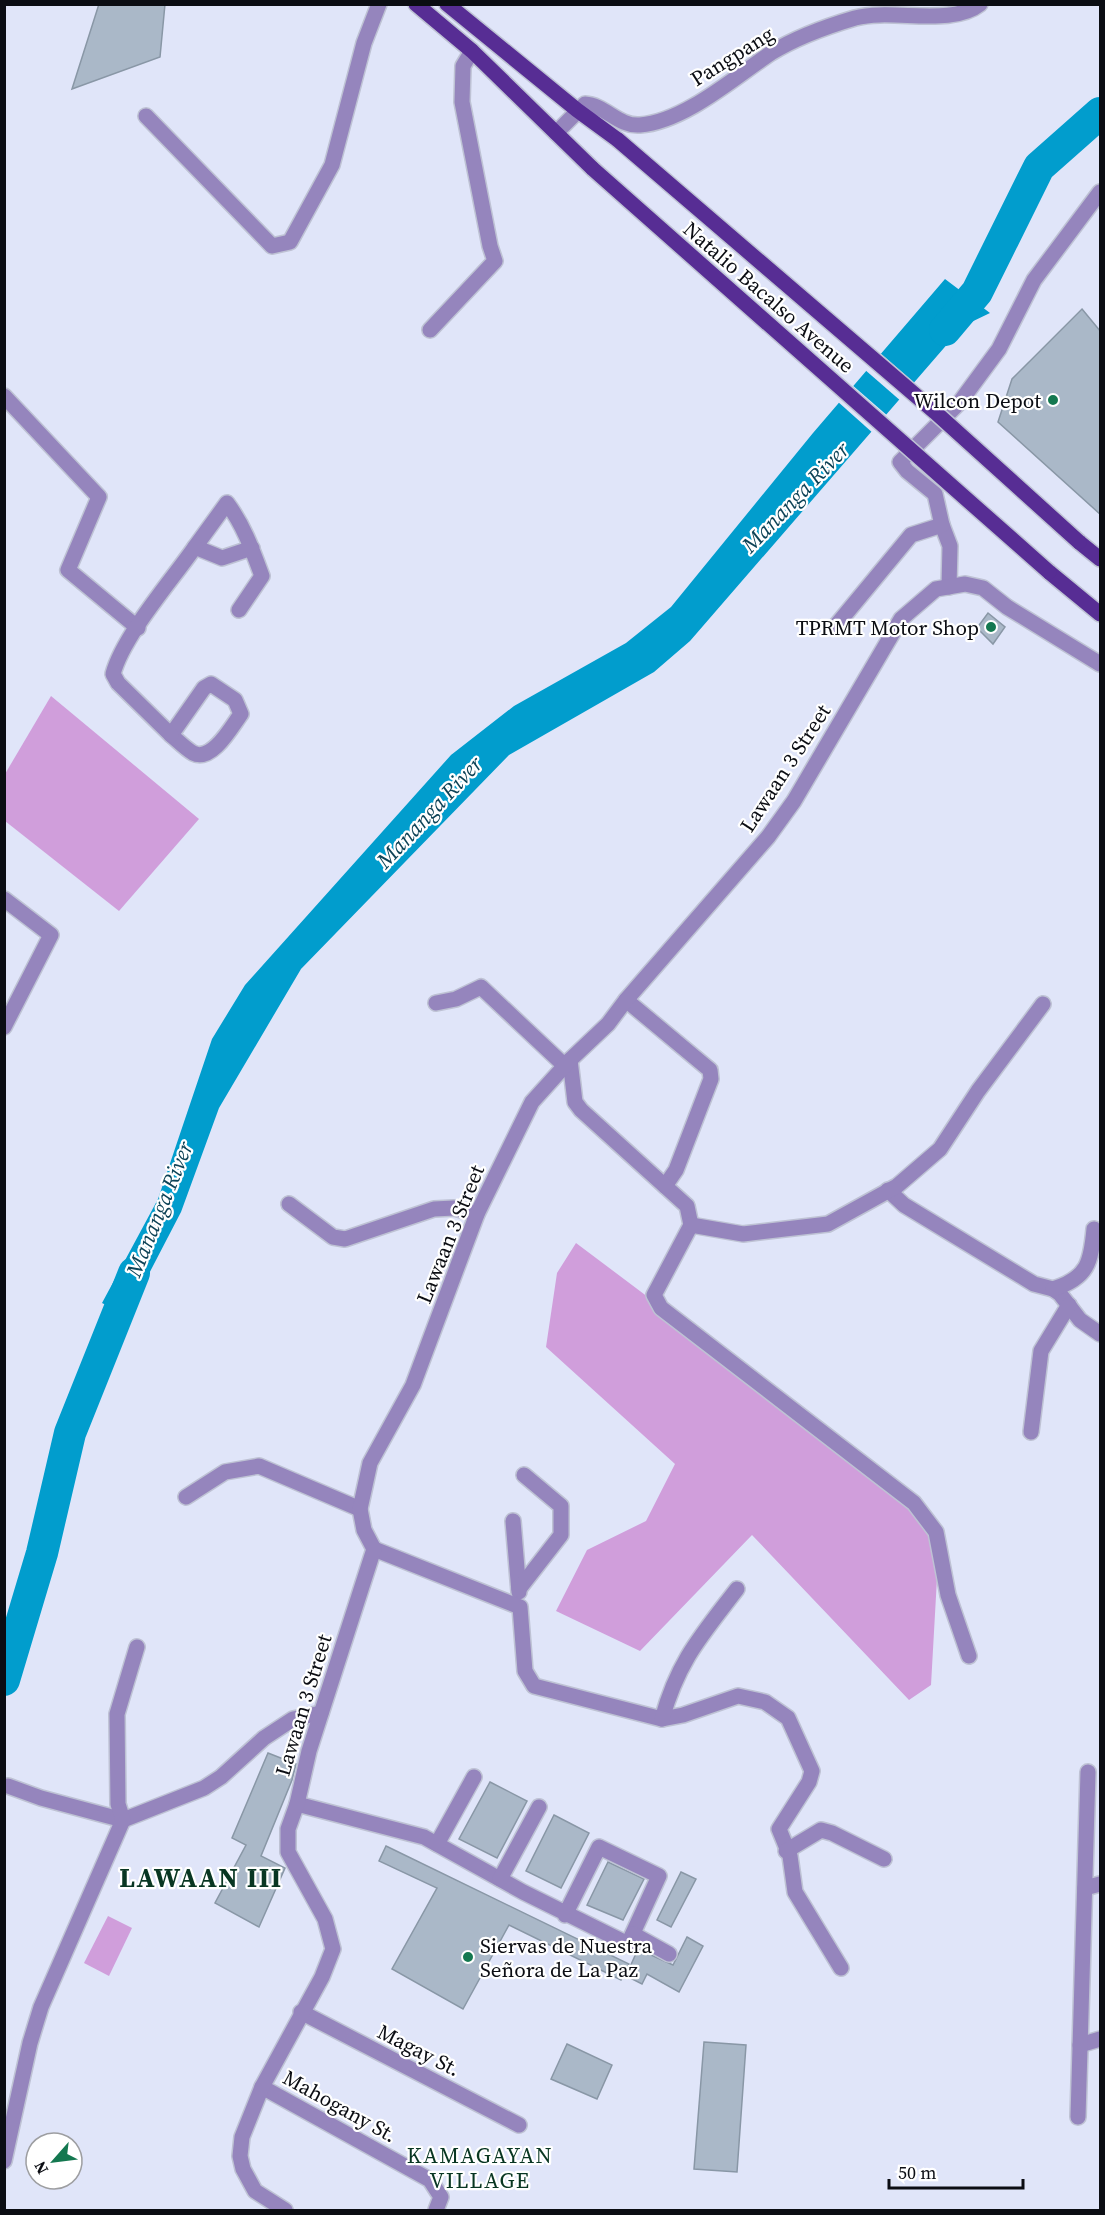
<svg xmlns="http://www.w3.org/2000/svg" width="1105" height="2215" font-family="'Source Serif 4',serif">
	<rect width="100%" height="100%" fill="#e0e5f9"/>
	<g fill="#d09edb">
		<path d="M 51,696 L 199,819 L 119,911 L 5,821 L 5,774 Z"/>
		<path d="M 576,1243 L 905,1490 L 940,1525 L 931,1685 L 909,1700 L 752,1535 L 640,1651 L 556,1611 L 587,1550 L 646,1521 L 675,1464 L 546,1347 L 557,1273 Z"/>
		<path d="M 108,1916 L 132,1928 L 109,1976 L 84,1963 Z"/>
	</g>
	<path fill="#019dcd" d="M 945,279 L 990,313 L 963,326 L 690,641 L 654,672 L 509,755 L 301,969 L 219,1108 L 181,1212 L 127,1316 L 102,1303 L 158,1199 L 212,1039 L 245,985 L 451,755 L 514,706 L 626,643 L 671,607 L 813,433 Z"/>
	<g fill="#e0e5f9">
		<path d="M 879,352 L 917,385 L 902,402 L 864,369 Z"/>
		<path d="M 851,384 L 889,417 L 874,434 L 837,401 Z"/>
	</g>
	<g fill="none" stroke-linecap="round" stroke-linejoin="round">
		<g stroke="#019dcd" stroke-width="32">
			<path d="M 945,330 L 977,292 L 1039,167 L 1100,113"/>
			<path d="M 4,1680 L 42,1553 L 70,1433 L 134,1273"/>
		</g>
	</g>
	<g fill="#aab8c8" stroke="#8997a6" stroke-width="1.5">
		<path d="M 99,4 L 165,4 L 160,57 L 72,89 Z"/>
		<path d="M 1082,309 L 1101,332 L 1101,515 L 998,422 L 1012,379 Z"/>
		<path d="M 988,613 L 1005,627 L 993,644 L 977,628 Z"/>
		<path d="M 268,1753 L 296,1764 L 292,1780 L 261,1856 L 285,1868 L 259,1927 L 215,1903 L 246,1845 L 232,1838 Z"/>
		<path d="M 490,1782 L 527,1801 L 497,1858 L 459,1839 Z"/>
		<path d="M 554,1815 L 589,1833 L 561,1888 L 526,1871 Z"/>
		<path d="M 386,1846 L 629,1964 L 621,1980 L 509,1925 L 463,2009 L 392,1969 L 437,1888 L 379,1861 Z"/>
		<path d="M 608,1862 L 644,1879 L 623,1920 L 587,1905 Z"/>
		<path d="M 681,1872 L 696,1879 L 671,1927 L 657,1920 Z"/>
		<path d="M 687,1937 L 703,1946 L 679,1992 L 647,1974 L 642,1984 L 626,1976 L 638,1949 L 673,1965 Z"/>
		<path d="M 704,2042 L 746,2045 L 737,2172 L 694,2169 Z"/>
		<path d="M 567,2044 L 612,2065 L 597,2099 L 551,2079 Z"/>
	</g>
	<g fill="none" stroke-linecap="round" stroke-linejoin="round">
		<g stroke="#bec2d4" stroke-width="18">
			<g id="minor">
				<path d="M 146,116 L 272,246 L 290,242 L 332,165 L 364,43 L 379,4"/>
				<path d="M 556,133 L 585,104 C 605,105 619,127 640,125 C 684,122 735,77 771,53 C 795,38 828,26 855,18 C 892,8 951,27 980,4"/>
				<path d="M 430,330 L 495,261 L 490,246 L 462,102 L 463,66 L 472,51"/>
				<path d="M 4,396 L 99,497 L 68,570 L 138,628"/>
				<path d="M 942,525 L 950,546 L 949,587"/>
				<path d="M 239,610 L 262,576 C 252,549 244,526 227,503 L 195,547 L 222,558 L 252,548"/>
				<path d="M 834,628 L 911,535 L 942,525 L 935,494 L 907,471 L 900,462 L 960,402 L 999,349 L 1034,280 L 1100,192"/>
				<path d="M 211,684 L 235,700 L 241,714 C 232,726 212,763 193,753 C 186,749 178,741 171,735 L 204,688 Z"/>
				<path d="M 171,735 L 118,683 L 113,674 C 123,636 172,580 195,547"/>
				<path d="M 4,899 L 51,935 L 4,1027"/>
				<path d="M 626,1000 L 710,1070 L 711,1079 L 676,1170 L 665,1186"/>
				<path d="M 436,1003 L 456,999 L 481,987 L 565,1066"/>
				<path d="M 570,1060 L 575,1102 L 581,1110 L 687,1206 L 691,1225 L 654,1295 L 661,1308 L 914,1503 L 936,1532 L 948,1595 L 969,1656"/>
				<path d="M 888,1190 L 904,1205 L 1034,1284 L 1053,1289 L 1060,1294 L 1080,1320 L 1100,1334"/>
				<path d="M 289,1204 L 333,1237 L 345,1239 L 434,1209 L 454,1208 L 477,1214"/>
				<path d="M 691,1225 L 743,1234 L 828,1224 L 897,1186 L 940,1149 L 978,1091 L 1043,1004"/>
				<path d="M 1053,1289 C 1088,1278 1091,1262 1094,1229"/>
				<path d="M 1031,1432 L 1041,1351 L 1069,1305"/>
				<path d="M 186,1497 L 225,1472 L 259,1466 L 360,1509"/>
				<path d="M 513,1521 L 519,1592"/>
				<path d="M 374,1549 L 520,1607 L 525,1671 L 534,1686 L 662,1719 L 683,1715 L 738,1696 L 765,1702 L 788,1718 L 812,1771 L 809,1782 L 779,1829 L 790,1856 L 795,1892 L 841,1968"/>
				<path d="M 519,1589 L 561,1535 L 561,1506 L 524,1475"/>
				<path d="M 662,1719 C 678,1661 701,1636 737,1589"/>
				<path d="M 8,1786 L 41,1798 L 123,1820 L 204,1788 L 221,1777 L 264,1738 L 293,1719 L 321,1713"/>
				<path d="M 297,1804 L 424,1837 L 523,1892 L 628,1944 L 659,1876 L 599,1847 L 565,1915"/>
				<path d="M 437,1844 L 474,1777"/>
				<path d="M 786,1851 L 821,1830 L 832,1833 L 884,1859"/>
				<path d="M 500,1879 L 539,1807"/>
				<path d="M 1085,1888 L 1100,1884"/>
				<path d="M 633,1934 L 669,1954"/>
				<path d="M 301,2012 L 519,2125"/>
				<path d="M 1080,2045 L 1100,2039"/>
				<path d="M 262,2087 L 430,2180 L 441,2197 L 436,2210"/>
				<path d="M 1078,2117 L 1088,1772"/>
				<path d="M 4,2161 L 30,2043 L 41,2007 L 123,1820 L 118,1804 L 117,1714 L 137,1647"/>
				<path d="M 285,2210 L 255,2191 L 243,2169 L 240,2156 L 242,2137 L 262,2087 L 322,1977 L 333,1949 L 325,1919 L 288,1852 L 288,1829 L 297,1804 L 309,1751 L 374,1549 L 364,1530 L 360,1509 L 370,1463 L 413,1385 L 477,1214 L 532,1102 L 570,1060 L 608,1024 L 626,1000 L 768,837 L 794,801 L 901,619 L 936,589 L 965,584 L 983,588 L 1007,607 L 1100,664"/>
			</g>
		</g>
		<g stroke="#bec2d4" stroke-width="18">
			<g id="primary">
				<path d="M 416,4 L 472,51 L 593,169"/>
				<path d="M 447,4 L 577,110 L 618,140"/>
				<path d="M 1079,542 L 1100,559"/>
				<path d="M 1049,572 L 1100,614"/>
			</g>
		</g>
		<use href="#minor" stroke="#9585bd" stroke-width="15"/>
		<use href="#primary" stroke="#572d94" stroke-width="15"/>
		<g stroke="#bec2d4" stroke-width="18" stroke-linecap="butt">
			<g id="primary-bridge">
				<path d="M 618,140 L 935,412 L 1079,542"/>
				<path d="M 593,169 L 1049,572"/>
			</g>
		</g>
		<use href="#primary-bridge" stroke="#572d94" stroke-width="15"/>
	</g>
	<g fill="#147850" stroke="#fff" stroke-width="2">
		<circle cx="1053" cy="400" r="6"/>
		<circle cx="991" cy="627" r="6"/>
		<circle cx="468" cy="1957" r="6"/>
	</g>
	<g text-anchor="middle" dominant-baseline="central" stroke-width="4.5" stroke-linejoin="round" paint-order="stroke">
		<g font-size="21" fill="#0b0d13" stroke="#fff">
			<text transform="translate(732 56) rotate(-32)">Pangpang</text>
			<text transform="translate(769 297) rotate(41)">Natalio Bacalso Avenue</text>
			<text transform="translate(785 768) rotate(-57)">Lawaan 3 Street</text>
			<text transform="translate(450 1234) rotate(-68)">Lawaan 3 Street</text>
			<text transform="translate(303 1705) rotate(-73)">Lawaan 3 Street</text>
			<text transform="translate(419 2050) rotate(27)">Magay St.</text>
			<text transform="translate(340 2106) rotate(29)">Mahogany St.</text>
		</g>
		<g font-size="21" fill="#0b0d13" stroke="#fff" text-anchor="end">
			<text x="1041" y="400">Wilcon Depot</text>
			<text x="979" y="627">TPRMT Motor Shop</text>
			<text x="480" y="1945" text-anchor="start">Siervas de Nuestra<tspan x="480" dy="24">Señora de La Paz</tspan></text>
		</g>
		<g font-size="22" font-style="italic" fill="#0e4357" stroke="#fff">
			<text transform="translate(795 497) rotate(-46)">Mananga River</text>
			<text transform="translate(429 812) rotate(-47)">Mananga River</text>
			<text transform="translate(159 1209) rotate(-68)">Mananga River</text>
		</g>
		<g font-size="22" letter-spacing="1.5" fill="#083622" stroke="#fff">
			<text x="480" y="2155">KAMAGAYAN<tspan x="480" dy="25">VILLAGE</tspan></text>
		</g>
		<g font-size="27" font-weight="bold" letter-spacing="1.5" fill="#083622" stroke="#fff">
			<text x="201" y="1877">LAWAAN III</text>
		</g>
	</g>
	<rect width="1105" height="2215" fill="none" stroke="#0b0d13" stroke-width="12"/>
	<g transform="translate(54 2161) rotate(242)"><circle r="28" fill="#ffffff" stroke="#9d9ea1" stroke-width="1.5"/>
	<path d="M0-4.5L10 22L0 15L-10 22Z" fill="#147850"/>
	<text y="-9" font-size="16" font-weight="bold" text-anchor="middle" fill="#0b0d13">N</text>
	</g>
	<path d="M889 2179v9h134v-9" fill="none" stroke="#0b0d13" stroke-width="3"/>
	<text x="898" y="2179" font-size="18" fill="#0b0d13" stroke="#ffffff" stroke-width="4.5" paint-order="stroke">50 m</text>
</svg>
